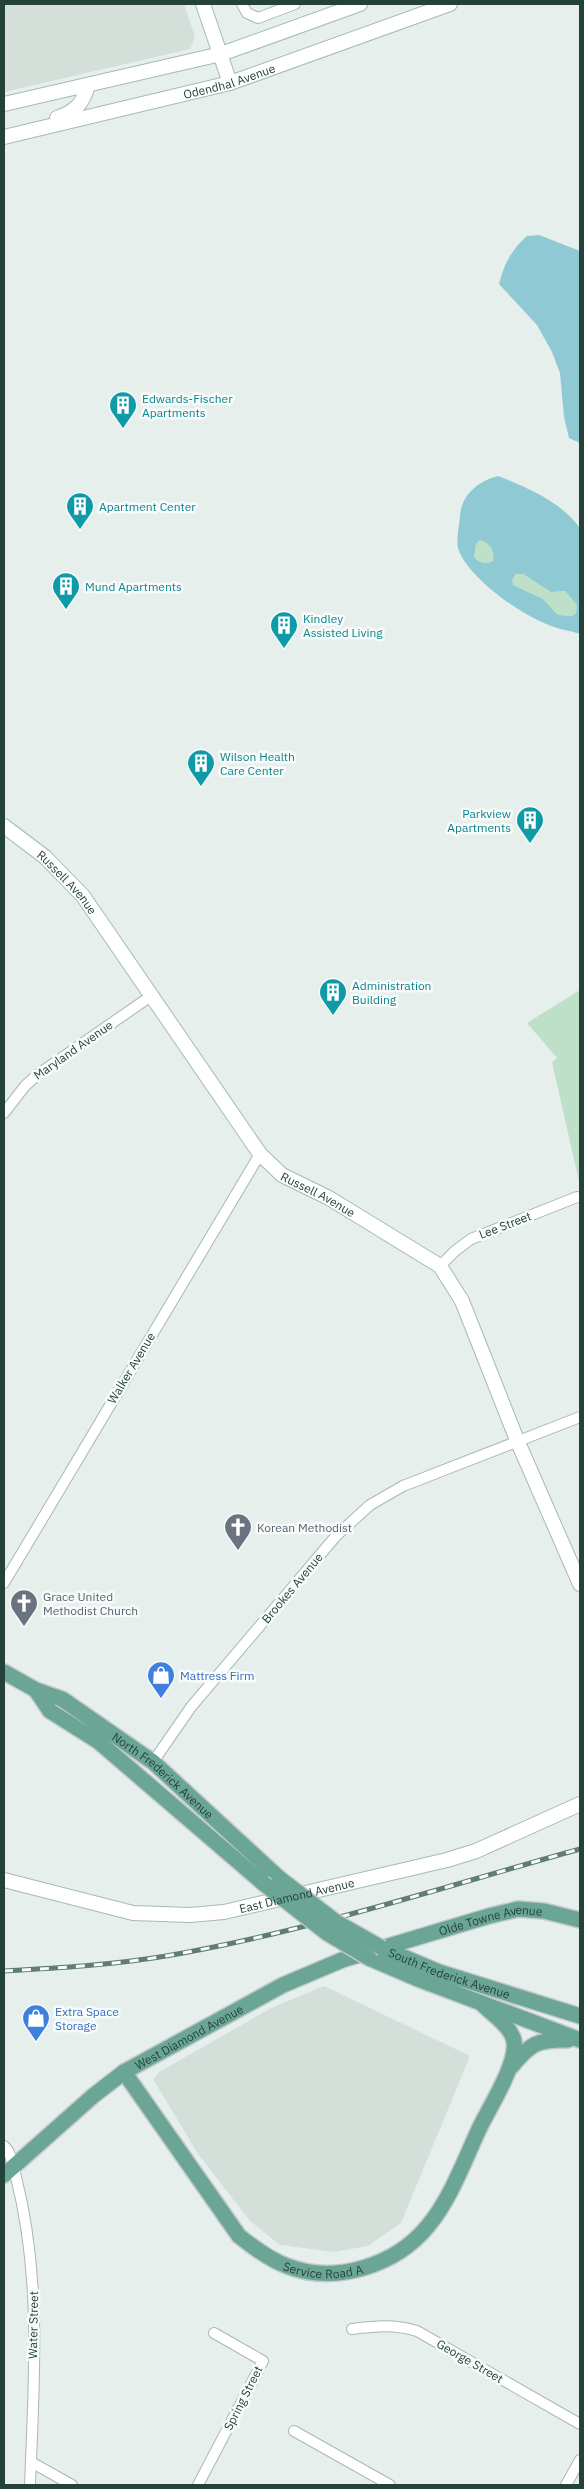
<svg xmlns="http://www.w3.org/2000/svg" width="584" height="2489" font-family="'IBM Plex Sans',sans-serif">
	<rect width="100%" height="100%" fill="#e6efeb"/>
	<g fill="#d4dfda">
		<path d="M 4,4 L 184,4 L 195,37 L 190,49 L 4,92 Z"/>
		<path d="M 324,1986 L 470,2056 L 401,2223 L 368,2246 L 334,2252 L 280,2245 L 250,2221 L 198,2154 L 153,2079 L 159,2072 L 273,2007 Z"/>
	</g>
	<g fill="#bfe0c8">
		<path d="M 480,540 C 490,543 495,551 493,561 C 485,564 480,564 474,557 L 476,544 Z"/>
		<path d="M 517,574 L 523,574 L 551,592 L 565,591 L 577,605 L 576,613 L 572,616 L 558,615 L 543,599 L 513,585 L 511,580 Z"/>
		<path d="M 580,990 L 580,1186 L 552,1062 L 557,1058 L 527,1023 Z"/>
	</g>
	<g fill="#8ec9d4" fill-rule="evenodd">
		<path d="M 539,235 L 580,251 L 580,443 L 569,438 L 564,417 L 560,373 L 552,352 L 537,325 L 499,284 C 504,264 512,249 527,236 Z"/>
		<path d="M 498,476 C 527,487 561,502 580,528 L 580,634 C 572,631 562,630 554,627 C 525,618 467,578 458,548 C 456,539 459,526 460,517 C 461,495 478,481 498,476 ZM 480,540 C 490,543 495,551 493,561 C 485,564 480,564 474,557 L 476,544 ZM 516,574 L 523,574 L 551,592 L 565,591 L 577,605 L 576,613 L 572,616 L 558,615 L 543,599 L 513,585 L 512,580 Z"/>
	</g>
	<g fill="none" stroke-linecap="round" stroke-linejoin="round">
		<g stroke="#a8b8b2" stroke-width="12">
			<g id="street">
				<path d="M 242,4 L 247,13 L 258,18 L 295,4"/>
				<path d="M 4,1113 L 25,1086 L 37,1075 L 151,996"/>
				<path d="M 440,1266 L 455,1251 L 471,1239 L 577,1197"/>
				<path d="M 4,1583 L 260,1154"/>
				<path d="M 153,1762 L 191,1707 L 336,1536 L 370,1505 L 403,1486 L 580,1417"/>
				<path d="M 4,2146 C 11,2151 13,2168 16,2177 C 42,2279 34,2381 30,2485"/>
				<path d="M 352,2329 C 376,2326 394,2324 417,2331 L 580,2424"/>
				<path d="M 294,2431 L 390,2485"/>
				<path d="M 31,2462 L 72,2485"/>
				<path d="M 198,2485 L 263,2361 L 214,2333"/>
				<path d="M 566,2485 L 580,2460"/>
			</g>
		</g>
		<g stroke="#a4bbb3" stroke-width="16">
			<g id="secondary">
				<path d="M 203,4 L 230,83"/>
				<path d="M 4,104 L 221,54 L 360,4"/>
				<path d="M 57,118 C 75,112 83,104 88,85"/>
				<path id="s1" d="M 4,137 L 230,83 L 450,4"/>
				<path id="s2" d="M 4,826 L 45,857 L 83,896 L 260,1154 L 282,1175 L 329,1198 L 440,1266 L 462,1301 L 517,1440 L 580,1584"/>
				<path id="s3" d="M 4,1880 L 133,1913 L 190,1915 L 224,1912 L 447,1860 L 476,1851 L 580,1804"/>
			</g>
		</g>
		<g stroke="#c2cac8" stroke-width="18">
			<g id="primary">
				<path id="s4" d="M 4,1672 L 36,1690 L 62,1699 L 153,1762 L 279,1878"/>
				<path d="M 36,1690 L 50,1711 L 99,1742 L 263,1883"/>
				<path id="s5" d="M 382,1948 L 439,1972 L 580,2016"/>
				<path d="M 369,1958 L 418,1979 L 580,2040"/>
				<path d="M 511,2067 C 530,2044 537,2039 568,2040"/>
				<path id="s6" d="M 124,2072 L 239,2236 C 254,2248 270,2260 287,2266 C 336,2285 396,2265 428,2226 C 452,2197 465,2158 481,2125 C 491,2105 518,2062 514,2041 C 511,2026 492,2014 482,2004"/>
				<path id="s7" d="M 4,2175 L 93,2096 L 124,2072 L 283,1985 L 342,1960 L 489,1916 L 518,1909 L 544,1911 L 580,1920"/>
			</g>
		</g>
		<use href="#street" stroke="#fff" stroke-width="10"/>
		<use href="#secondary" stroke="#fff" stroke-width="14"/>
		<use href="#primary" stroke="#6aa596" stroke-width="15"/>
		<g stroke="#5f7d75" stroke-width="5">
			<path id="rail" d="M 4,1971 C 58,1968 112,1965 166,1956 C 306,1932 443,1887 580,1849"/>
		</g>
		<use href="#rail" stroke="#f7fbf9" stroke-width="3" stroke-dasharray="9" stroke-linecap="butt"/>
		<g stroke="#c2cac8" stroke-width="18" stroke-linecap="butt">
			<g id="primary-bridge">
				<path d="M 279,1878 L 336,1922 L 382,1948"/>
				<path d="M 263,1883 L 327,1933 L 369,1958"/>
			</g>
		</g>
		<use href="#primary-bridge" stroke="#6aa596" stroke-width="15"/>
	</g>
	<defs>
		<g id="building-pin" transform="scale(1.4375)"><path d="M0 17L-7.5 6A9.5 9.5 0 1 1 7.5 6Z" fill="#0f9aa8" stroke="#f7fbf9"/><path d="M-4-6H4V6H1V3H-1V6H-4ZM-2.5-4.3h1.7v1.8h-1.7ZM.8-4.3h1.7v1.8H.8ZM-2.5-1h1.7V.8h-1.7ZM.8-1h1.7V.8H.8Z" fill="#fff"/></g>
		<g id="church-pin" transform="scale(1.4375)"><path d="M0 17L-7.5 6A9.5 9.5 0 1 1 7.5 6Z" fill="#6b7280" stroke="#f7fbf9"/><path d="M-1.2-6h2.4v3.5h3.3v2.4h-3.3V6h-2.4V-.1h-3.3v-2.4h3.3Z" fill="#fff"/></g>
		<g id="shop-pin" transform="scale(1.4375)"><path d="M0 17L-7.5 6A9.5 9.5 0 1 1 7.5 6Z" fill="#3f7fe0" stroke="#f7fbf9"/><path d="M-5-2.5h2.3a2.7 3.5 0 0 1 5.4 0H5L5.5 6h-11ZM-1.5-2.5h3a1.5 2.3 0 0 0-3 0Z" fill="#fff"/></g>
	</defs>
	<g fill-rule="evenodd">
		<use href="#building-pin" x="123" y="405"/>
		<use href="#building-pin" x="80" y="506"/>
		<use href="#building-pin" x="66" y="586"/>
		<use href="#building-pin" x="284" y="625"/>
		<use href="#building-pin" x="201" y="763"/>
		<use href="#building-pin" x="530" y="820"/>
		<use href="#building-pin" x="333" y="992"/>
		<use href="#church-pin" x="238" y="1527"/>
		<use href="#church-pin" x="24" y="1603"/>
		<use href="#shop-pin" x="161" y="1675"/>
		<use href="#shop-pin" x="36" y="2018"/>
	</g>
	<g text-anchor="middle" dominant-baseline="central" stroke-width="5" stroke-linejoin="round" paint-order="stroke">
		<g font-size="12" fill="#24423a" stroke="#f7fbf9">
			<text stroke="none"><textPath href="#s1" startOffset="232">Odendhal Avenue</textPath></text>
			<text stroke="none"><textPath href="#s2" startOffset="85">Russell Avenue</textPath></text>
			<text transform="translate(73 1050) rotate(-35)">Maryland Avenue</text>
			<text stroke="none"><textPath href="#s2" startOffset="490">Russell Avenue</textPath></text>
			<text transform="translate(505 1225) rotate(-21)">Lee Street</text>
			<text transform="translate(131 1368) rotate(-59)">Walker Avenue</text>
			<text transform="translate(292 1588) rotate(-50)">Brookes Avenue</text>
			<text stroke="none"><textPath href="#s4" startOffset="191">North Frederick Avenue</textPath></text>
			<text stroke="none"><textPath href="#s3" startOffset="299">East Diamond Avenue</textPath></text>
			<text stroke="none"><textPath href="#s7" startOffset="558">Olde Towne Avenue</textPath></text>
			<text stroke="none"><textPath href="#s5" startOffset="72">South Frederick Avenue</textPath></text>
			<text stroke="none"><textPath href="#s7" startOffset="232">West Diamond Avenue</textPath></text>
			<text stroke="none"><textPath href="#s6" startOffset="294">Service Road A</textPath></text>
			<text transform="translate(33 2325) rotate(-89)">Water Street</text>
			<text transform="translate(470 2361) rotate(30)">George Street</text>
			<text transform="translate(243 2398) rotate(-63)">Spring Street</text>
		</g>
		<g font-size="12" fill="#0d838f" stroke="#f7fbf9" text-anchor="start">
			<text x="142" y="398">Edwards-Fischer<tspan x="142" dy="14">Apartments</tspan></text>
			<text x="99" y="506">Apartment Center</text>
			<text x="85" y="586">Mund Apartments</text>
			<text x="303" y="618">Kindley<tspan x="303" dy="14">Assisted Living</tspan></text>
			<text x="220" y="756">Wilson Health<tspan x="220" dy="14">Care Center</tspan></text>
			<text x="511" y="813" text-anchor="end">Parkview<tspan x="511" dy="14">Apartments</tspan></text>
			<text x="352" y="985">Administration<tspan x="352" dy="14">Building</tspan></text>
		</g>
		<g font-size="12" fill="#5b616d" stroke="#f7fbf9" text-anchor="start">
			<text x="257" y="1527">Korean Methodist</text>
			<text x="43" y="1596">Grace United<tspan x="43" dy="14">Methodist Church</tspan></text>
		</g>
		<g font-size="12" fill="#366cbe" stroke="#f7fbf9" text-anchor="start">
			<text x="180" y="1675">Mattress Firm</text>
			<text x="55" y="2011">Extra Space<tspan x="55" dy="14">Storage</tspan></text>
		</g>
	</g>
	<rect width="584" height="2489" fill="none" stroke="#24423a" stroke-width="10"/>
</svg>
